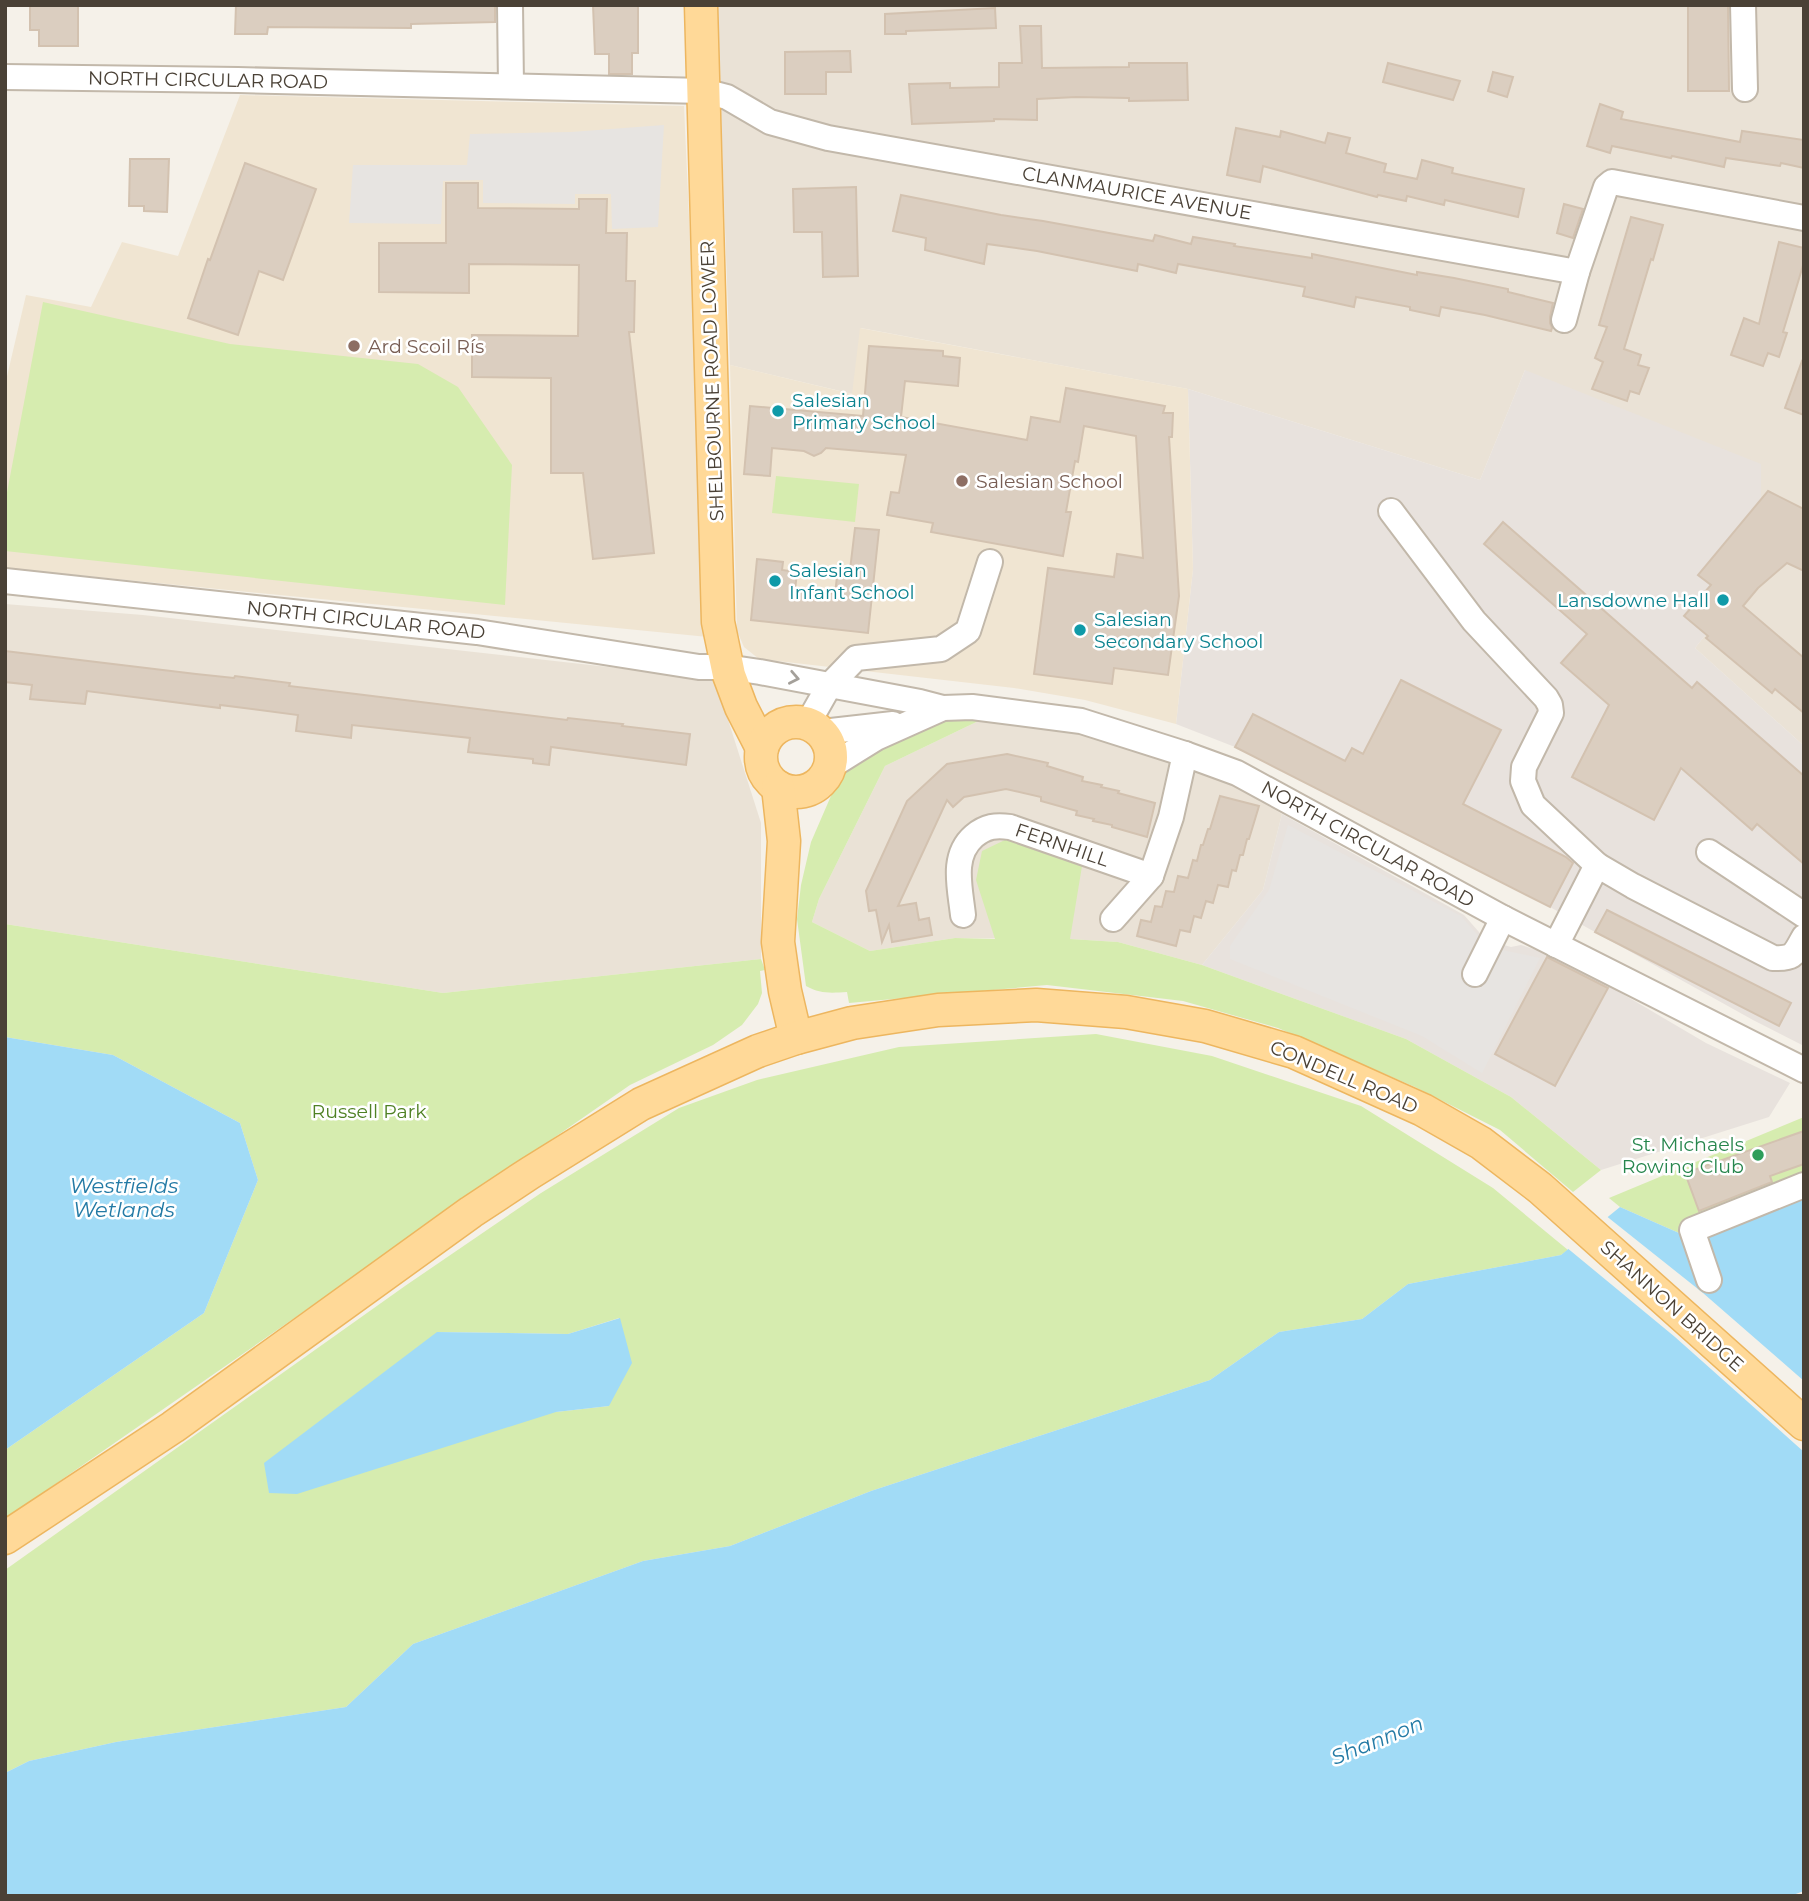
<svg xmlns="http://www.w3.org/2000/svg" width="1809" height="1901" font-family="Montserrat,sans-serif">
	<rect width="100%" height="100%" fill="#f5f1e9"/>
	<g fill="#eae2d6">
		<path d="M 717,5 L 1804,5 L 1804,746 L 1695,648 L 1715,623 L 1525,370 L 1480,480 L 1188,389 L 861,328 L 853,394 L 730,365 Z"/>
		<path d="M 5,604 L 143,615 L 715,679 L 761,823 L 761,959 L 443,993 L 5,924 Z"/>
		<path d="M 995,713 L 1043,720 L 1208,770 L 1282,814 L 1263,890 L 1202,965 L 1118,942 L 1070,939 L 955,938 L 870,951 L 812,922 L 819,899 L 885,766 Z"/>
	</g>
	<g fill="#e8e2dd">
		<path d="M 1525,370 L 1761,464 L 1761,504 L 1715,623 L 1695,648 L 1804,746 L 1804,771 L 1802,774 L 1804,776 L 1804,1046 L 1753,1020 L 1550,907 L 1235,747 L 1176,724 L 1193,569 L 1188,389 L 1480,480 Z"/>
		<path d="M 1282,814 L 1464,915 L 1486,940 L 1511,947 L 1521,945 L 1549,954 L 1609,986 L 1706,1043 L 1790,1083 L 1769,1117 L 1601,1170 L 1511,1097 L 1406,1039 L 1202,965 L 1263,890 Z"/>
	</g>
	<g fill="#f0e5d2">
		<path d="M 240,95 L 684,106 L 708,637 L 5,568 L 5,385 L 26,295 L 91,307 L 122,242 L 178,256 Z"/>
		<path d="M 860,328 L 1188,389 L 1193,569 L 1176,724 L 1085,700 L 1014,688 L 759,659 L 744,647 L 737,631 L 730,365 L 852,394 Z"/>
	</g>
	<g fill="#d6ecaf" fill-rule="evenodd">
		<path d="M 43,302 L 230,344 L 418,364 L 458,387 L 512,465 L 505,605 L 5,551 L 5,503 Z"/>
		<path d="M 776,476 L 859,484 L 855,522 L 772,513 Z"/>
		<path d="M 968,710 L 995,713 L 885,766 L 819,899 L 812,922 L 870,951 L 955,938 L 995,939 L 976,880 L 982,851 L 1009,838 L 1083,860 L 1070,939 L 1118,942 L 1202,965 L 1406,1039 L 1511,1097 L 1601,1170 L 1573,1192 L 1500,1130 L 1415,1087 L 1278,1028 L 1183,1001 L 1047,985 L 849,1003 L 847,992 C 831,993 820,994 806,986 L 797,919 L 801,885 L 811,842 L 837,782 L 850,768 L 869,754 Z"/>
		<path d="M 5,924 L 443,993 L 761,959 L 765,970 L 760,971 L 762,993 L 758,1004 L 742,1025 L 713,1045 L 630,1085 L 5,1519 L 5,1450 L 204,1313 L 258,1180 L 240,1123 L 113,1055 L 5,1037 Z"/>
		<path d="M 1096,1034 L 1212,1056 L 1361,1106 L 1493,1188 L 1568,1250 L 1561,1255 L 1408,1284 L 1362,1319 L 1279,1332 L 1210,1380 L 871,1491 L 730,1546 L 643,1561 L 413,1644 L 346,1707 L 116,1742 L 29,1761 L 5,1773 L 5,1570 L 405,1286 L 541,1193 L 679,1108 L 757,1080 L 899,1047 ZM 619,1318 L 609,1406 L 556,1412 L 437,1332 L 568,1334 Z"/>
		<path d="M 1804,1117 L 1804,1193 L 1688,1237 L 1620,1207 L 1609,1198 Z"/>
	</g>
	<g fill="#e7e4e1">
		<path d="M 664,125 L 658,227 L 612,229 L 611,194 L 575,194 L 575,204 L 483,203 L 483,180 L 443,181 L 441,224 L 349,223 L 353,165 L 467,165 L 470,134 L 571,132 Z"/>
		<path d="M 1288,825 L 1461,916 L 1488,947 L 1540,958 L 1482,1073 L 1422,1036 L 1230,959 L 1230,946 L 1269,890 Z"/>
	</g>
	<g fill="#a1dbf6">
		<path d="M 5,1037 L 113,1055 L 240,1123 L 258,1180 L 204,1313 L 5,1450 Z"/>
		<path d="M 1804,1193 L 1804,1891 L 1790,1896 L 5,1896 L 5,1773 L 29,1761 L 116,1742 L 346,1707 L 413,1644 L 643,1561 L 730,1546 L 871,1491 L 1210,1380 L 1279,1332 L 1362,1319 L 1408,1284 L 1561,1255 L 1620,1207 L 1688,1237 Z"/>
		<path d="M 620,1318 L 632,1363 L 609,1406 L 556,1412 L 297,1494 L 269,1493 L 264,1463 L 437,1332 L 568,1334 Z"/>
	</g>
	<path fill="#f5f1e9" d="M 1605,1215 L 1703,1293 L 1804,1381 L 1804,1452 L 1675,1337 L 1566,1247 Z"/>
	<g fill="#dbcec0" stroke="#d3c2b0" stroke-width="2">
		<path d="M 30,5 L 78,5 L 78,46 L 39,46 L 39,30 L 30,30 Z"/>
		<path d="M 236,5 L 495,5 L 495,22 L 411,24 L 411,28 L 268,27 L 267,34 L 235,34 Z"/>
		<path d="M 593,5 L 638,5 L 638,53 L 632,53 L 632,74 L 609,74 L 609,54 L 595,54 Z"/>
		<path d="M 1688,5 L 1728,5 L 1729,91 L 1688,91 Z"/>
		<path d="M 995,8 L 996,28 L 906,31 L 906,34 L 885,34 L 885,14 Z"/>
		<path d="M 1020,26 L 1041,26 L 1042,68 L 1129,67 L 1129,63 L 1187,63 L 1188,100 L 1129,101 L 1129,98 L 1076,97 L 1037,99 L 1037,120 L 994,119 L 994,121 L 912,124 L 909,84 L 950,83 L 950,88 L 999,87 L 999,63 L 1022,63 Z"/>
		<path d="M 850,51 L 851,72 L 826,72 L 826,94 L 785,94 L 785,52 Z"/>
		<path d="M 1388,63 L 1460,81 L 1453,100 L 1383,82 Z"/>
		<path d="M 1493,72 L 1513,77 L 1507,97 L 1488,91 Z"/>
		<path d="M 1600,104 L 1623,112 L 1621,119 L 1740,142 L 1742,131 L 1804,140 L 1804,168 L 1781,163 L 1780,166 L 1726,158 L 1724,167 L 1672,156 L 1671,158 L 1612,146 L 1610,153 L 1587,146 Z"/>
		<path d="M 1236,128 L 1280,137 L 1281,131 L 1325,143 L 1328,133 L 1350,138 L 1346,153 L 1386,164 L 1384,172 L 1417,179 L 1422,160 L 1453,168 L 1452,173 L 1524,189 L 1518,217 L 1445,200 L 1444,205 L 1407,196 L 1406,201 L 1378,195 L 1377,197 L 1263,166 L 1260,182 L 1227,175 Z"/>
		<path d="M 130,159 L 169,159 L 167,212 L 144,211 L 144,206 L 129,206 Z"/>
		<path d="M 245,163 L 316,189 L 283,280 L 259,271 L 238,335 L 188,318 L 208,259 L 210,260 Z"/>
		<path d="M 446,183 L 478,183 L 478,208 L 579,209 L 579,199 L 607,199 L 606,233 L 627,233 L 626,281 L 635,281 L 634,332 L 629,332 L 654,553 L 593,559 L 583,473 L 551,473 L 551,378 L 472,377 L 472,335 L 578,336 L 579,265 L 469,264 L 469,293 L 379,292 L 379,243 L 446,243 Z"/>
		<path d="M 856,187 L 858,276 L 823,277 L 822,232 L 794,232 L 793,189 Z"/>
		<path d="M 901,195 L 1001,215 L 1043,221 L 1153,241 L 1155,235 L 1191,244 L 1193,237 L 1235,244 L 1234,246 L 1312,258 L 1312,254 L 1417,275 L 1417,272 L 1454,278 L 1508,289 L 1508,292 L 1553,303 L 1550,317 L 1550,323 L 1552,328 L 1551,331 L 1485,315 L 1441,307 L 1439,316 L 1410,310 L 1410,307 L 1356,297 L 1354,307 L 1303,296 L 1305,287 L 1178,264 L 1176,273 L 1138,264 L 1137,271 L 1037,251 L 987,244 L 984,264 L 925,250 L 926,238 L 893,231 Z"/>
		<path d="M 1564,204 L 1583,209 L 1573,238 L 1557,233 Z"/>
		<path d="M 1631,217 L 1663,225 L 1653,260 L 1651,259 L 1624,349 L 1641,355 L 1638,365 L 1649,368 L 1639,394 L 1630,391 L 1627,401 L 1592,389 L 1603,362 L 1595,358 L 1607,327 L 1599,325 Z"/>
		<path d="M 1779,242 L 1804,248 L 1804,262 L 1783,332 L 1787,333 L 1779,357 L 1768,353 L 1763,366 L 1731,355 L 1744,318 L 1759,324 Z"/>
		<path d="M 869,346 L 943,351 L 943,356 L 960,358 L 958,386 L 905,381 L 901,417 L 1027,440 L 1031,417 L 1060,422 L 1066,388 L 1165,406 L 1163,413 L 1173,413 L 1172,437 L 1169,437 L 1179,596 L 1168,675 L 1114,668 L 1112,684 L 1034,674 L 1048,568 L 1114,577 L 1117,554 L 1143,558 L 1136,436 L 1084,426 L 1078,462 L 1075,461 L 1066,512 L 1071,512 L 1063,556 L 931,532 L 933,523 L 887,515 L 891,492 L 899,493 L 906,455 L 826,448 L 821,453 L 814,456 L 804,451 L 772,448 L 770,476 L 744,474 L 750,406 L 863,416 Z"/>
		<path d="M 1802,361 L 1804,362 L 1804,415 L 1785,408 Z"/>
		<path d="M 1768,491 L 1804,509 L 1804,571 L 1787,563 L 1758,588 L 1743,606 L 1804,658 L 1804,713 L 1775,689 L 1772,693 L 1706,638 L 1708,636 L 1684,616 L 1711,585 L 1698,575 Z"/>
		<path d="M 1503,522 L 1692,688 L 1697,682 L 1804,776 L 1804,864 L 1757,824 L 1752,830 L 1681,768 L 1654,820 L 1572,777 L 1609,705 L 1561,663 L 1587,634 L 1484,544 Z"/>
		<path d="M 855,528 L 879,530 L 868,633 L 751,620 L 757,559 L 783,562 L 782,570 L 797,572 L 795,590 L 835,594 L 838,568 L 850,570 Z"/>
		<path d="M 5,651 L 196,674 L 234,678 L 235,676 L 290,683 L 289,686 L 356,694 L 567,720 L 568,718 L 623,724 L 622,726 L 690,734 L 686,765 L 551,747 L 549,765 L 533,763 L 533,759 L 468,752 L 470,738 L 352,725 L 351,738 L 296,731 L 298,715 L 220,705 L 220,708 L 87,691 L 85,704 L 30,699 L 32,685 L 5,682 Z"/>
		<path d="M 1401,680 L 1501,730 L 1463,804 L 1566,857 L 1573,863 L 1550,907 L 1235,747 L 1253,714 L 1345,761 L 1352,748 L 1363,754 Z"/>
		<path d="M 1007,754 L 1048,763 L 1047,766 L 1083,777 L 1082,781 L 1102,785 L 1101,787 L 1119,791 L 1118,793 L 1155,803 L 1147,837 L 1112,827 L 1112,825 L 1093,821 L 1094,819 L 1076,815 L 1077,811 L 1041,801 L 1041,797 L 1006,789 L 964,797 L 953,807 L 947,800 L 898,906 L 916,903 L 919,920 L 929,918 L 932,935 L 892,942 L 889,925 L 882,942 L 876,910 L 869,911 L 866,891 L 907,801 L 947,764 Z"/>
		<path d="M 1220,796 L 1259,806 L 1249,839 L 1247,839 L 1243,855 L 1240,855 L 1236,871 L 1232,870 L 1228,887 L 1218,885 L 1213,903 L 1206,901 L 1201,918 L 1194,916 L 1190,932 L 1180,930 L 1176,946 L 1137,936 L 1141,920 L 1151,922 L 1155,906 L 1162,907 L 1166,891 L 1174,892 L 1178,876 L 1188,878 L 1193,860 L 1197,861 L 1201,845 L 1203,845 L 1208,829 L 1210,829 Z"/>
		<path d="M 1607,910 L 1791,1003 L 1779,1026 L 1595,932 Z"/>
		<path d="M 1547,957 L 1608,988 L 1555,1086 L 1495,1054 Z"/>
		<path d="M 1804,1131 L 1804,1164 L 1770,1176 L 1772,1182 L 1699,1211 L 1685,1173 Z"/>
	</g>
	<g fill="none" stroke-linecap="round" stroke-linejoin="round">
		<g stroke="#c2b8aa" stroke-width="28">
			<g id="minor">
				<path d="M 510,5 L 511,86"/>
				<path d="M 1743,5 L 1745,89"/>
				<path d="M 5,77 L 238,80 L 704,91 L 727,97 L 770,122 L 828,138 L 1577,272"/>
				<path d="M 1564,320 L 1577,272 L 1606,187 L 1612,182 L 1804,218"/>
				<path d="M 1391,511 L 1474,621 L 1546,698 L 1550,705 L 1551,713 L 1524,767 L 1523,781 L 1533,805 L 1597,865 L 1633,886 L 1773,958 C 1794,959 1794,955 1804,937"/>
				<path d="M 5,581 L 477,632 L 699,667 L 726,667 L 760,672 L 920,702 L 943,708"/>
				<path d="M 808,723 L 829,686 L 856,658 L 941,649 L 968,631 L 990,562"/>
				<path d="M 822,732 L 893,724"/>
				<path d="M 831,766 L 876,738 L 943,708 L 972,707 L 1081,721 L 1185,754 L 1237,773 L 1503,918 L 1804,1070"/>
				<path d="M 1709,852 L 1804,915"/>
				<path d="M 963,915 C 960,887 951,856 974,836 C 986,826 996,825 1010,827 L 1151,876"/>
				<path d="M 1113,919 L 1151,876 L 1171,817 L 1185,754"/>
				<path d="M 1556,945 L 1597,865"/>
				<path d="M 1475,974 L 1503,918"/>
				<path d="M 1709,1280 L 1692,1230 L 1804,1185"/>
			</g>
		</g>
		<g stroke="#edb65f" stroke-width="35">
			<g id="major">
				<path d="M 701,5 L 718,622 L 729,675 L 741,707 L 762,748"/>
				<circle cx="796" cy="757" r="35"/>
				<path d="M 778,787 L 784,841 L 778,942 L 785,991 L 796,1038"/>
				<path d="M 5,1538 L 173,1427 L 471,1212 L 530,1173 L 641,1104 L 758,1051 L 796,1038 L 852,1023 L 938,1010 L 1036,1005 L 1126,1012 L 1205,1026 L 1294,1052 L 1423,1110 L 1481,1143 L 1540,1188 L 1804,1424"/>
			</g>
		</g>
		<use href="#minor" stroke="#fff" stroke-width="24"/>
		<use href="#major" stroke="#ffd998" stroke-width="32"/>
	</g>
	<defs><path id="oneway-chevron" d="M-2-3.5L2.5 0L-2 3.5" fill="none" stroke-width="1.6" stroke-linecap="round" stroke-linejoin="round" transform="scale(1.75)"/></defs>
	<use stroke="#a4a09a" href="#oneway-chevron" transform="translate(794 678) rotate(11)"/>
	<g fill="#8d6e63" stroke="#fff" stroke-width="2.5">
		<circle cx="354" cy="346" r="7"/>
		<circle cx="962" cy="481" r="7"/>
	</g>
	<g fill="#0f9aa8" stroke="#fff" stroke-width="2.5">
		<circle cx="778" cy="411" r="7"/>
		<circle cx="775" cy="581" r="7"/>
		<circle cx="1723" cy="600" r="7"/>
		<circle cx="1080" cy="630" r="7"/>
	</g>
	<circle fill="#2e9e5b" stroke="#fff" stroke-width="2.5" cx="1758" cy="1155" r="7"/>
	<g text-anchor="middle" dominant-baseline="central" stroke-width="5" stroke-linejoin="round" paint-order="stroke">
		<g font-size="19" fill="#4a4136" stroke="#fff">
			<text transform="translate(208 80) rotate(1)">NORTH CIRCULAR ROAD</text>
			<text transform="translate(1137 193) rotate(10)">CLANMAURICE AVENUE</text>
			<text transform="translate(712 381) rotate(-92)">SHELBOURNE ROAD LOWER</text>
			<text transform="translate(366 620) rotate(6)">NORTH CIRCULAR ROAD</text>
			<text transform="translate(1368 844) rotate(29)">NORTH CIRCULAR ROAD</text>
			<text transform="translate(1062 845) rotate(19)">FERNHILL</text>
			<text transform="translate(1344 1077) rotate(23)">CONDELL ROAD</text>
			<text transform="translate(1672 1306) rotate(42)">SHANNON BRIDGE</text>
		</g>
		<g font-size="19" fill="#785e54" stroke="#fff" text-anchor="start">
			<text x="368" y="346">Ard Scoil Rís</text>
			<text x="976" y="481">Salesian School</text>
		</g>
		<g font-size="19" fill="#0d838f" stroke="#fff" text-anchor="start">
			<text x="792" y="400">Salesian<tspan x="792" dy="22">Primary School</tspan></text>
			<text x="789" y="570">Salesian<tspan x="789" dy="22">Infant School</tspan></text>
			<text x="1709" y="600" text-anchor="end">Lansdowne Hall</text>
			<text x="1094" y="619">Salesian<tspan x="1094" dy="22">Secondary School</tspan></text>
		</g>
		<g font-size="19" fill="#4f8124" stroke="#fff">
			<text x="369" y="1111">Russell Park</text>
		</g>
		<g font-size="19" fill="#27864d" stroke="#fff" text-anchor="end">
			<text x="1744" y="1144">St. Michaels<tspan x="1744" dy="22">Rowing Club</tspan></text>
		</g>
		<g font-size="21" font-style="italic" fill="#237aa5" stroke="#fff">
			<text x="124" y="1185">Westfields<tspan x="124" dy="24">Wetlands</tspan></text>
			<text transform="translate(1377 1740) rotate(-22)">Shannon</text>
		</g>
	</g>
	<rect width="1809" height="1901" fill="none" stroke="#4a4136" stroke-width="14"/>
</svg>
